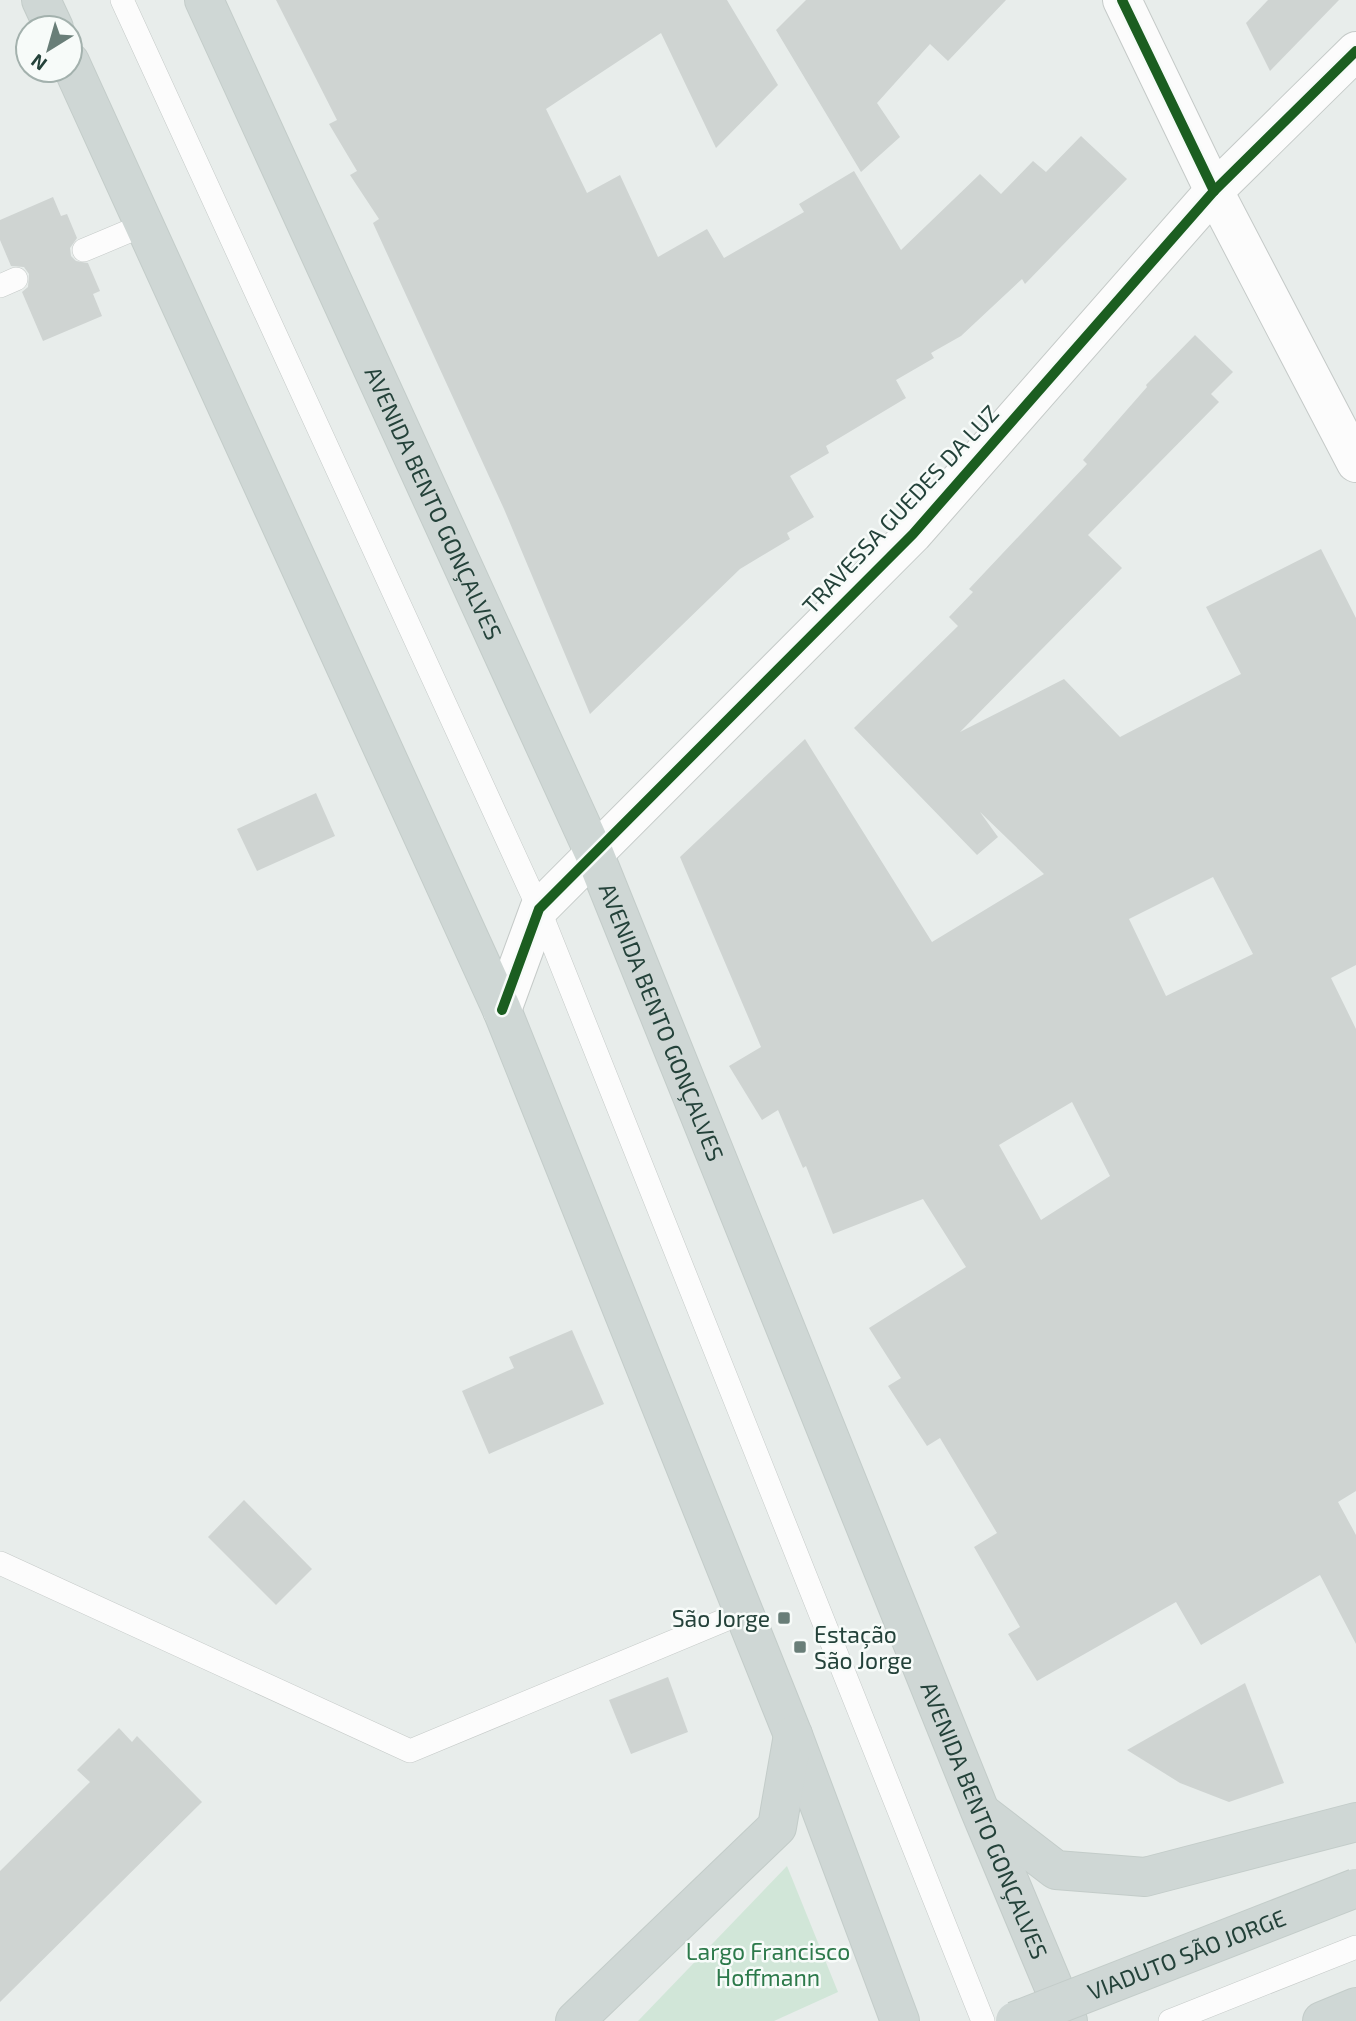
<svg xmlns="http://www.w3.org/2000/svg" width="1356" height="2021" font-family="'Exo 2',sans-serif">
	<rect width="100%" height="100%" fill="#e8edeb"/>
	<path fill="#d1e6d8" d="M 787,1866 L 838,1992 L 774,2021 L 638,2021 Z"/>
	<g fill="#cfd4d2" fill-rule="evenodd">
		<path d="M 276,0 L 727,0 L 778,85 L 716,148 L 661,33 L 546,109 L 587,193 L 620,175 L 658,257 L 707,229 L 724,258 L 804,212 L 799,204 L 854,171 L 901,250 L 980,174 L 1001,194 L 1033,161 L 1046,172 L 1081,136 L 1127,179 L 1025,284 L 1022,279 L 961,336 L 931,353 L 934,358 L 896,380 L 906,398 L 826,446 L 829,453 L 790,476 L 814,517 L 787,533 L 790,539 L 740,569 L 590,714 L 504,509 L 373,223 L 379,219 L 350,175 L 357,171 L 329,124 L 337,120 Z"/>
		<path d="M 806,0 L 1006,0 L 948,61 L 930,44 L 877,103 L 900,137 L 861,172 L 776,30 Z"/>
		<path d="M 1268,0 L 1339,0 L 1270,71 L 1246,23 Z"/>
		<path d="M 53,197 L 61,216 L 67,214 L 77,238 L 70,248 L 71,256 L 76,261 L 88,263 L 100,291 L 93,294 L 102,316 L 43,341 L 22,292 L 28,287 L 29,274 L 24,267 L 11,266 L 0,240 L 0,220 Z"/>
		<path d="M 1195,335 L 1233,372 L 1211,394 L 1219,402 L 1088,535 L 1122,568 L 960,732 L 1064,679 L 1120,737 L 1241,674 L 1206,607 L 1321,549 L 1356,618 L 1356,965 L 1331,978 L 1356,1029 L 1356,1491 L 1338,1502 L 1356,1535 L 1356,1644 L 1320,1575 L 1201,1645 L 1176,1602 L 1037,1681 L 1008,1634 L 1020,1627 L 974,1547 L 997,1533 L 940,1438 L 927,1446 L 888,1386 L 901,1378 L 869,1328 L 966,1267 L 923,1199 L 833,1234 L 806,1166 L 803,1168 L 778,1110 L 762,1120 L 729,1066 L 761,1047 L 680,857 L 805,739 L 932,942 L 1044,874 L 980,812 L 998,837 L 977,855 L 854,728 L 958,626 L 949,617 L 973,592 L 969,589 L 1087,464 L 1083,460 L 1147,387 L 1146,385 ZM 1213,877 L 1253,954 L 1166,996 L 1129,919 ZM 1072,1102 L 1110,1176 L 1041,1220 L 999,1145 Z"/>
		<path d="M 316,793 L 335,836 L 257,871 L 237,829 Z"/>
		<path d="M 572,1330 L 604,1404 L 489,1454 L 462,1391 L 514,1368 L 509,1357 Z"/>
		<path d="M 244,1500 L 312,1569 L 276,1605 L 208,1537 Z"/>
		<path d="M 668,1677 L 688,1732 L 631,1754 L 609,1700 Z"/>
		<path d="M 1245,1683 L 1284,1783 L 1229,1802 L 1180,1783 L 1127,1750 Z"/>
		<path d="M 119,1728 L 132,1742 L 137,1736 L 202,1802 L 0,2002 L 0,1871 L 90,1782 L 77,1770 Z"/>
	</g>
	<g fill="none" stroke-linecap="round" stroke-linejoin="round">
		<g stroke="#c5cac8" stroke-width="24">
			<g id="service">
				<path d="M 122,0 L 539,909 L 983,2021"/>
				<path d="M 84,250 L 146,224"/>
				<path d="M 0,286 L 16,279"/>
				<path d="M 0,1563 L 410,1751 L 744,1612"/>
				<path d="M 1170,2021 L 1356,1947"/>
			</g>
		</g>
		<g stroke="#c5cac8" stroke-width="40">
			<path id="minor" d="M 1122,0 L 1214,191"/>
		</g>
		<g stroke="#c5cac8" stroke-width="40">
			<g id="tertiary">
				<path d="M 1214,191 L 1356,463"/>
				<path d="M 502,1010 L 539,909 L 913,534 L 1214,191 L 1356,51"/>
			</g>
		</g>
		<g stroke="#c3ccc9" stroke-width="40">
			<g id="primary">
				<path d="M 41,0 L 54,28"/>
				<path id="s1" d="M 204,0 L 594,853 L 980,1811 L 1068,2021"/>
				<path d="M 70,62 L 502,1010 L 793,1735 L 900,2021"/>
				<path d="M 982,1813 L 1056,1870 L 1145,1877 L 1356,1822"/>
				<path d="M 575,2021 L 777,1827 L 793,1735"/>
				<path d="M 1322,2021 L 1356,2007"/>
			</g>
		</g>
		<use href="#service" stroke="#fcfcfc" stroke-width="23"/>
		<use href="#minor" stroke="#fcfcfc" stroke-width="38"/>
		<use href="#tertiary" stroke="#fcfcfc" stroke-width="38"/>
		<use href="#primary" stroke="#cfd7d5" stroke-width="38"/>
		<g stroke="#c3ccc9" stroke-width="40" stroke-linecap="butt">
			<g id="primary-bridge">
				<path id="s2" d="M 1015,2021 L 1356,1888"/>
			</g>
		</g>
		<use href="#primary-bridge" stroke="#cfd7d5" stroke-width="38"/>
		<g stroke="#f7fbf9" stroke-width="15">
			<g id="cycleway">
				<path d="M 1122,0 L 1214,191"/>
				<path d="M 502,1010 L 539,909 L 913,534 L 1214,191 L 1356,51"/>
			</g>
		</g>
		<use href="#cycleway" stroke="#1b5e20" stroke-width="10"/>
	</g>
	<g fill="#697e78" stroke="#f7fbf9" stroke-width="2.5">
		<rect x="777" y="1611" width="14" height="14" rx="3.5"/>
		<rect x="793" y="1640" width="14" height="14" rx="3.5"/>
	</g>
	<g text-anchor="middle" dominant-baseline="central" stroke-width="5" stroke-linejoin="round" paint-order="stroke">
		<g font-size="23" fill="#24423a" stroke="#f7fbf9">
			<text stroke="none"><textPath href="#s1" startOffset="553">AVENIDA BENTO GONÇALVES</textPath></text>
			<text transform="translate(900 509) rotate(-47)">TRAVESSA GUEDES DA LUZ</text>
			<text stroke="none"><textPath href="#s1" startOffset="1120">AVENIDA BENTO GONÇALVES</textPath></text>
			<text stroke="none"><textPath href="#s1" startOffset="1981">AVENIDA BENTO GONÇALVES</textPath></text>
			<text stroke="none"><textPath href="#s2" startOffset="184">VIADUTO SÃO JORGE</textPath></text>
		</g>
		<g font-size="23" fill="#24423a" stroke="#f7fbf9" text-anchor="end">
			<text x="770" y="1618">São Jorge</text>
			<text x="814" y="1634" text-anchor="start">Estação<tspan x="814" dy="26">São Jorge</tspan></text>
		</g>
		<g font-size="23" fill="#2d7a4b" stroke="#f7fbf9">
			<text x="768" y="1951">Largo Francisco<tspan x="768" dy="26">Hoffmann</tspan></text>
		</g>
	</g>
	<g transform="translate(49 49) rotate(217)"><circle r="33" fill="#f7fbf9" stroke="#a3b1ad" stroke-width="2"/>
	<path d="M0-5L12 26L0 18L-12 26Z" fill="#697e78"/>
	<text y="-10" font-size="19" font-weight="bold" text-anchor="middle" fill="#24423a">N</text>
	</g>
</svg>
